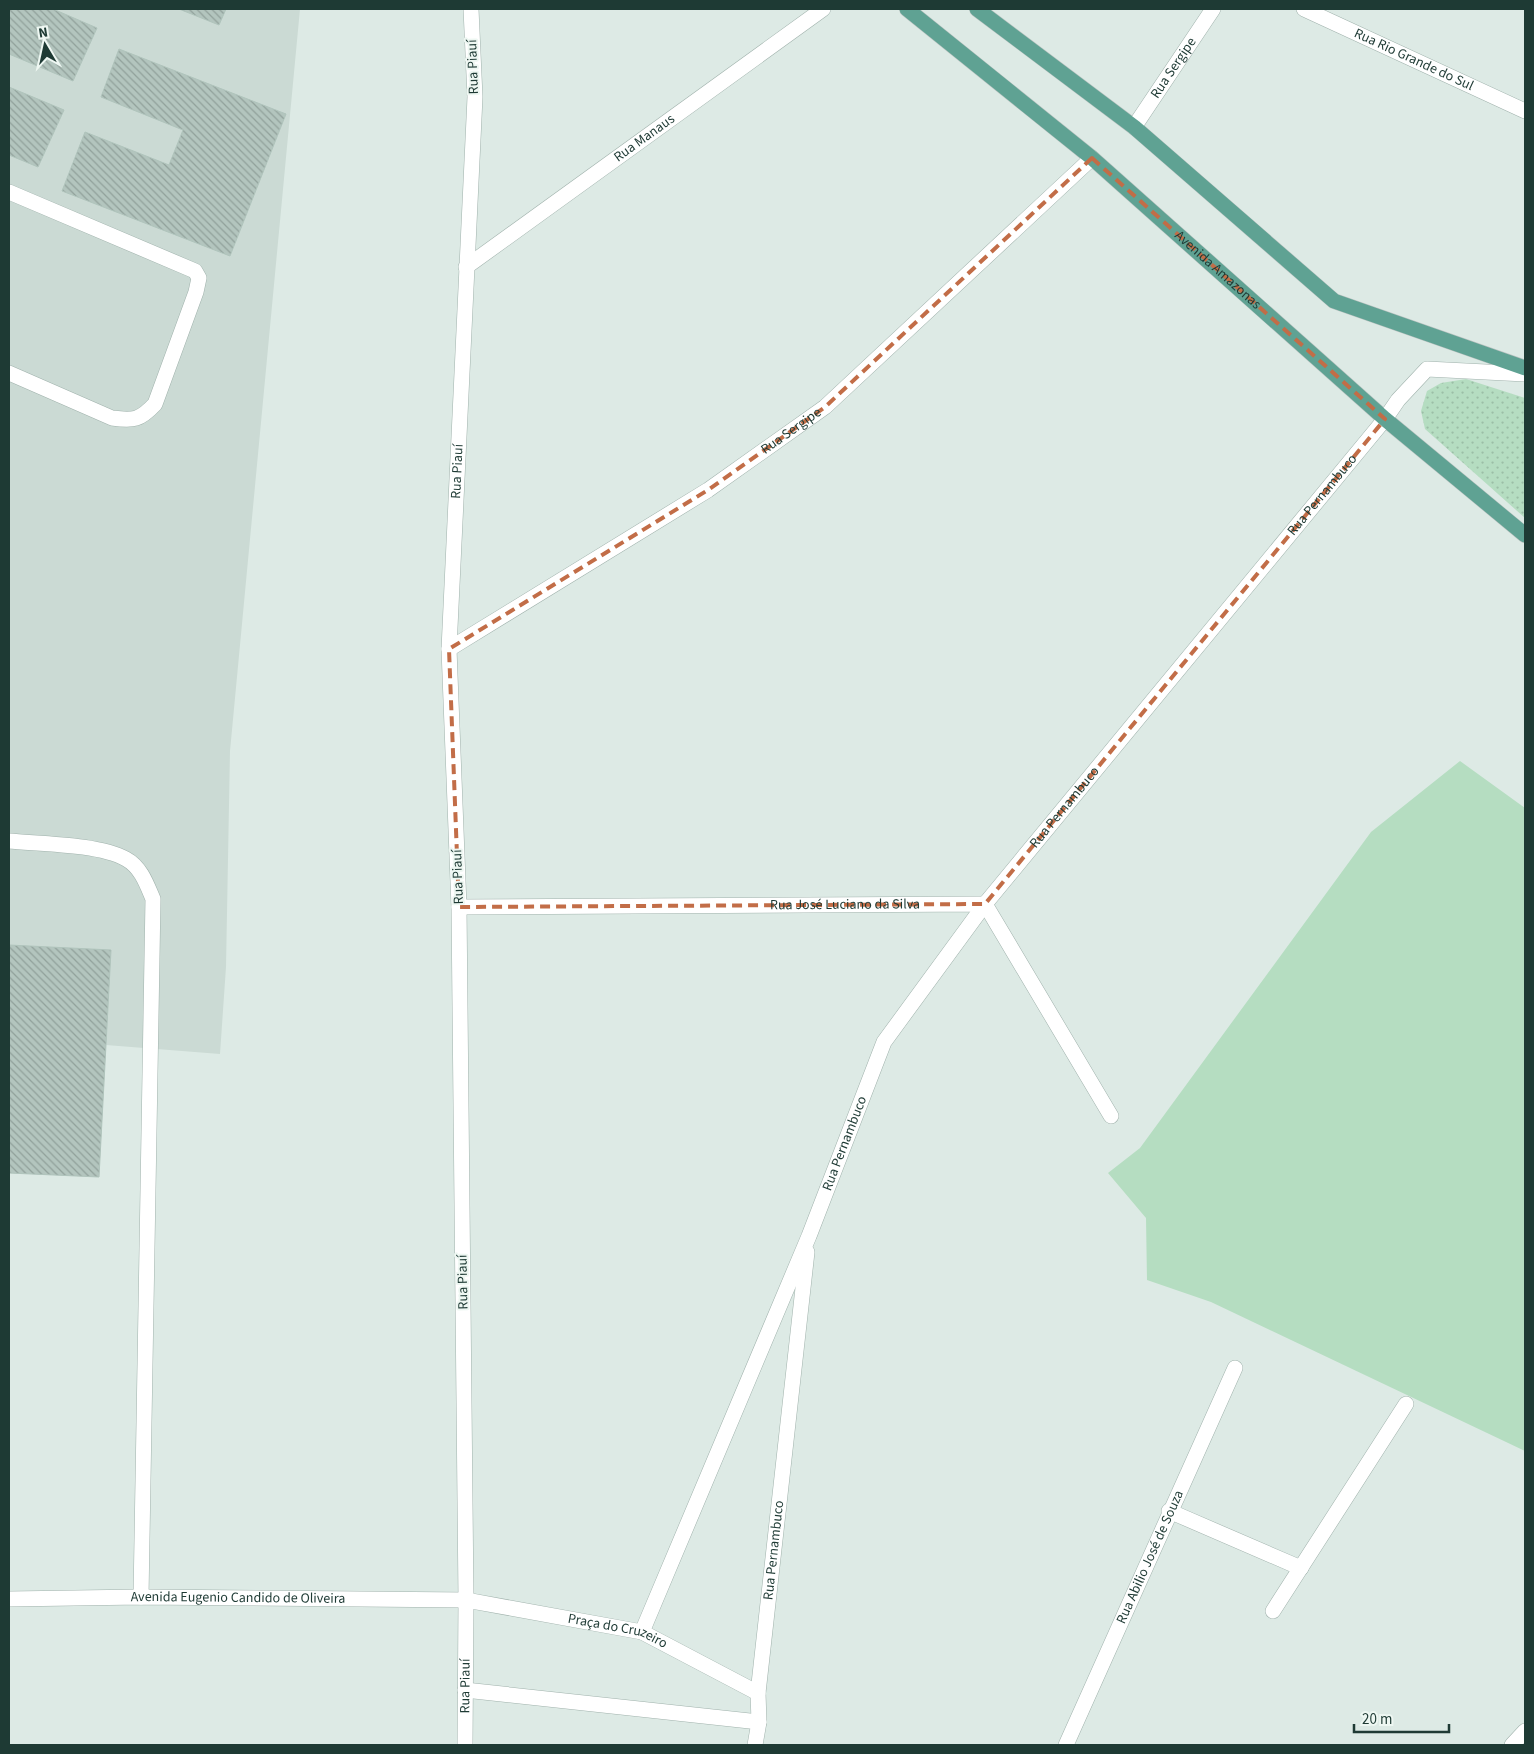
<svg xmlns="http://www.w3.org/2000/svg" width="1534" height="1754" font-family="'Source Sans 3',sans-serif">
	<defs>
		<pattern id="grass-dots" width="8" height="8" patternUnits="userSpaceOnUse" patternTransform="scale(1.25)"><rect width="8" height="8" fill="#b5ddc1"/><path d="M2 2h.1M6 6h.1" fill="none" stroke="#9bbea6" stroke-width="1.8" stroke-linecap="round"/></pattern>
		<pattern id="building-back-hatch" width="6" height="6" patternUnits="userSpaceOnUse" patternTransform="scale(1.25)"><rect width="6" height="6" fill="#b3c5be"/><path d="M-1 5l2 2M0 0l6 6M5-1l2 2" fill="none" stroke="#91a19b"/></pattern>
	</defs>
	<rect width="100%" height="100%" fill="#ddeae5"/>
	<path fill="#cbdad4" d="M 9,9 L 300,9 L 230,751 L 226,967 L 220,1054 L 106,1045 L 99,1177 L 9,1173 Z"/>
	<path fill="url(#grass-dots)" d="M 1466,379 L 1525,398 L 1525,518 L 1425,429 L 1421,411 L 1427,391 L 1441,383 Z"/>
	<path fill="#b5ddc1" d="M 1460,761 L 1525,808 L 1525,1451 L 1211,1302 L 1147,1280 L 1146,1218 L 1108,1173 L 1140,1148 L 1371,832 Z"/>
	<g fill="url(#building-back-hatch)" stroke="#b0c4bc">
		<path d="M 9,9 L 53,9 L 97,28 L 73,81 L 9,54 Z"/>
		<path d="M 179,9 L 226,9 L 219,25 Z"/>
		<path d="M 119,49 L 286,114 L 230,256 L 62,191 L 85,132 L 169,165 L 183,130 L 101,97 Z"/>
		<path d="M 9,87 L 64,110 L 38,167 L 9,155 Z"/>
		<path d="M 9,945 L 111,950 L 99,1177 L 9,1173 Z"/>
	</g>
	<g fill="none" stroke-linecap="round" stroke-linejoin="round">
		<g stroke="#a0b2ac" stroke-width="16">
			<g id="service">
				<path d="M 9,192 L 195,271 L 199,278 L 196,292 L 155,404 C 140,420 134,421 112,418 L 9,373"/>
				<path d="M 9,841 C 41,844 99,844 126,859 C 141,867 147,885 153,899 L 141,1597"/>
			</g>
		</g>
		<g stroke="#a0b2ac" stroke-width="16">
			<g id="minor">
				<path id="s1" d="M 1304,9 L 1525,111"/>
				<path id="s2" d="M 1134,127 L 1213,9"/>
				<path id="s3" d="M 466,267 L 823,9"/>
				<path id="s4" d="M 449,649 L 708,490 L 825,407 L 1092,158"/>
				<path id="s5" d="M 459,907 L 985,904 L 1111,1116"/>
				<path d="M 1169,1511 L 1301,1568"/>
				<path id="s6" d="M 9,1599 L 141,1597 L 466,1600 L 642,1632 L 758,1693"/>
				<path d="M 1273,1611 L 1406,1404"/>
				<path id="s7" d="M 642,1632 L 809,1236 L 884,1042 L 985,904 L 1385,419 L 1398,400 L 1427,369 L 1525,374"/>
				<path d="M 465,1690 L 759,1722"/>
				<path id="s8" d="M 465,1745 L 466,1600 L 459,907 L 449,649 L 475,97 L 471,9"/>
				<path id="s9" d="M 755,1745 L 759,1722 L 758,1693 L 807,1252"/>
				<path id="s10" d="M 1066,1745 L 1235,1368"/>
				<path d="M 1512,1745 L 1525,1731"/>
			</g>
		</g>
		<g stroke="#bcc4c2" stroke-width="16">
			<g id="primary">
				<path id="s11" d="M 907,9 L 1092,158 L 1385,419 L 1525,535"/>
				<path d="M 977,9 L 1134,127 L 1334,301 L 1525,368"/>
			</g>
		</g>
		<use href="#service" stroke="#fff" stroke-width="15"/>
		<use href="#minor" stroke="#fff" stroke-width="15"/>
		<use href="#primary" stroke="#5fa293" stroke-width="15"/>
	</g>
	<path fill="none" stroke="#c26d47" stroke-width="4" stroke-dasharray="10 6" stroke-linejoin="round" d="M 1092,158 L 1385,419 L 985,904 L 459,907 L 449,649 L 708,490 L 825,407 Z"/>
	<g text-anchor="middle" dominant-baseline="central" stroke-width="4" stroke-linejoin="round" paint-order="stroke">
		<g font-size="14" fill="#1e3a34" stroke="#eef7f2">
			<text stroke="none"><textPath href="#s1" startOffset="121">Rua Rio Grande do Sul</textPath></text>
			<text transform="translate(473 67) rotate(-92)">Rua Piauí</text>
			<text stroke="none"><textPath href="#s2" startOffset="71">Rua Sergipe</textPath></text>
			<text stroke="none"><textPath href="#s3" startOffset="220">Rua Manaus</textPath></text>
			<text stroke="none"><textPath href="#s11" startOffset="406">Avenida Amazonas</textPath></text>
			<text stroke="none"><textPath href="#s4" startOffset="406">Rua Sergipe</textPath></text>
			<text stroke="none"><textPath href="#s8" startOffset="1274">Rua Piauí</textPath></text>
			<text stroke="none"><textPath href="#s7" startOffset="1339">Rua Pernambuco</textPath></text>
			<text stroke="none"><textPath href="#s7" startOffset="934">Rua Pernambuco</textPath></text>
			<text transform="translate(458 877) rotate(-92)">Rua Piauí</text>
			<text stroke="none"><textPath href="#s5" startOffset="386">Rua José Luciano da Silva</textPath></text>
			<text stroke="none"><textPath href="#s7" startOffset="529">Rua Pernambuco</textPath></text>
			<text transform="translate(463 1282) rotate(-91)">Rua Piauí</text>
			<text stroke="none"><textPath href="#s9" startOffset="196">Rua Pernambuco</textPath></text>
			<text stroke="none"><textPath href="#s10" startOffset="206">Rua Abilio José de Souza</textPath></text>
			<text stroke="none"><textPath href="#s6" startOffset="229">Avenida Eugenio Candido de Oliveira</textPath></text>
			<text stroke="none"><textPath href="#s6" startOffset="612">Praça do Cruzeiro</textPath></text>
			<text stroke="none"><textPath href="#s8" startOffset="59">Rua Piauí</textPath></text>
		</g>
	</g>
	<rect width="1534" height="1754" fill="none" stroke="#1e3a34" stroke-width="20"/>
	<g transform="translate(45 45) rotate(351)" stroke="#eef7f2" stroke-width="4" paint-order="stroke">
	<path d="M0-4L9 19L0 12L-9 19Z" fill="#1e3a34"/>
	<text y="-8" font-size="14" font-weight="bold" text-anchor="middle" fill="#1e3a34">N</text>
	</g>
	<path d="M1354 1724v8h95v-8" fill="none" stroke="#1e3a34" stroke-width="2.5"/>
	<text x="1362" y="1724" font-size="15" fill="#1e3a34" stroke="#eef7f2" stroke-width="4" paint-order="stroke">20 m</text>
</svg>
